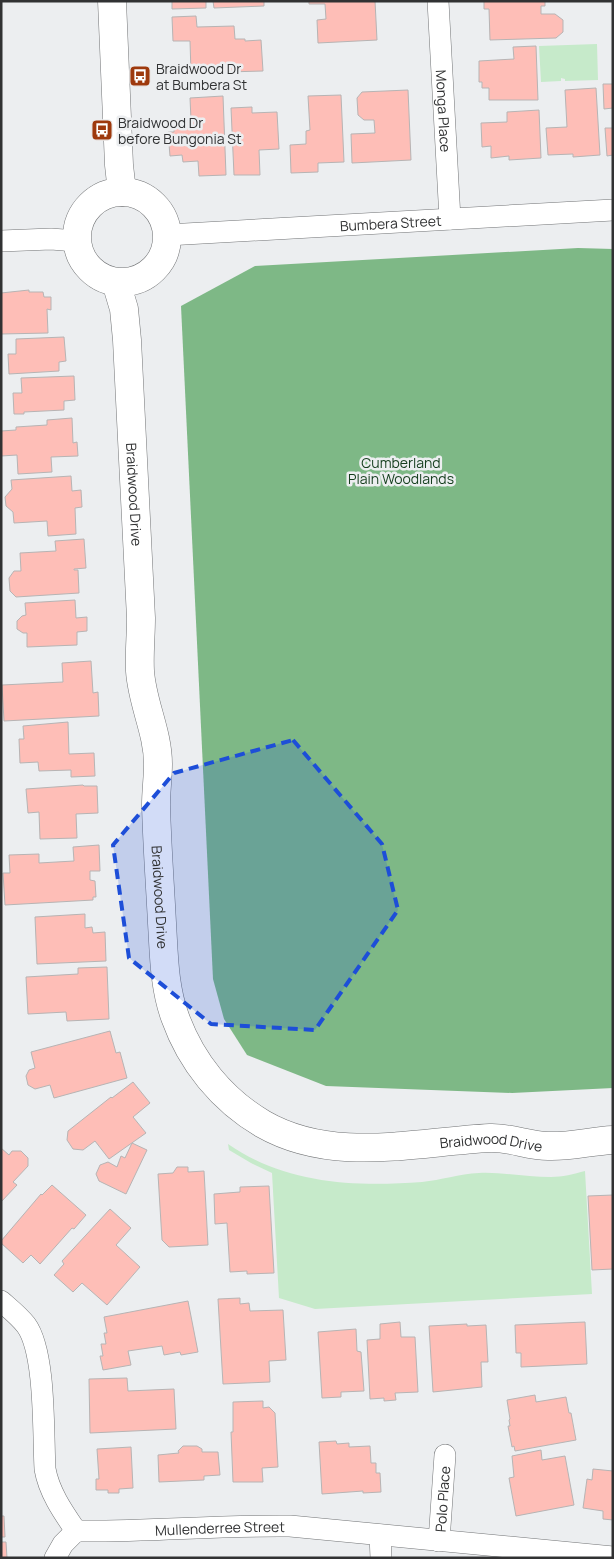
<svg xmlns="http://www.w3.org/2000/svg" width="614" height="1559" font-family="Manrope,sans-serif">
	<rect width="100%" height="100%" fill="#eceef0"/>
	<g fill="#c6eaca">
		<path d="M 597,44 L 598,80 L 565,81 L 565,79 L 561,78 L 561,81 L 541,82 L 539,46 Z"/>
		<path d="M 228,1144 C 286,1184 354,1187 422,1182 C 441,1180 459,1174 479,1173 C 503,1172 527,1177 551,1177 C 562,1177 574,1174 585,1171 L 592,1294 L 315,1309 L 279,1298 L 272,1173 L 251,1163 L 229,1150 Z"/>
	</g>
	<path fill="#7eb886" d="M 578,248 L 613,249 L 613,1088 L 512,1093 L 326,1086 L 247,1055 L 224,1019 L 213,979 L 181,306 L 255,266 Z"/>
	<g fill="#febeb7" stroke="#b7b4b4">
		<path d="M 172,1 L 206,1 L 206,8 L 172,9 Z"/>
		<path d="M 213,1 L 264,1 L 264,6 L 214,8 Z"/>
		<path d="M 309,1 L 375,1 L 377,40 L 318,43 L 317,20 L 326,19 L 325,4 L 309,4 Z"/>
		<path d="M 484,1 L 545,1 L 545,6 L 541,6 L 541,14 L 555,14 L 563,20 L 563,32 L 556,38 L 490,40 L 489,9 L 484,9 Z"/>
		<path d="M 196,16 L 197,27 L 234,26 L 235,39 L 245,39 L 245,41 L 261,40 L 263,71 L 191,73 L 190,41 L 173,41 L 172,17 Z"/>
		<path d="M 536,46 L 538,100 L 489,100 L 489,88 L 482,88 L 482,82 L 479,82 L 479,61 L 514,59 L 513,47 Z"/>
		<path d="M 603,84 L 613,84 L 613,108 L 604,109 Z"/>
		<path d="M 596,88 L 600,155 L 573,157 L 573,154 L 548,155 L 546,128 L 567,127 L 565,90 Z"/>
		<path d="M 408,90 L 411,160 L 352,163 L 351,134 L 375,133 L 374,120 L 364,120 L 358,115 L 357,98 L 362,92 Z"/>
		<path d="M 341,95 L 344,162 L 318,163 L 318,172 L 291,173 L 290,145 L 306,144 L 306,131 L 310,130 L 308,96 Z"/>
		<path d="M 223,96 L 226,175 L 199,176 L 198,161 L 183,162 L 182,155 L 170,156 L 168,132 L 174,132 L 174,121 L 191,120 L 190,98 Z"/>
		<path d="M 252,107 L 252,113 L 277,112 L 279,149 L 259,150 L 260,175 L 234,175 L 231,108 Z"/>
		<path d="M 539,110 L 541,158 L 509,160 L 509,156 L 491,158 L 491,146 L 482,147 L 481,123 L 507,122 L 507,112 Z"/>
		<path d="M 605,128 L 613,128 L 613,155 L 607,156 Z"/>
		<path d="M 29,290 L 29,292 L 43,292 L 44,297 L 51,297 L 51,310 L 47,309 L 48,333 L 1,334 L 1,293 Z"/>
		<path d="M 64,337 L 66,361 L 59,362 L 59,371 L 9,374 L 8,354 L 16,354 L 16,339 Z"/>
		<path d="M 74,376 L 75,400 L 64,401 L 64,410 L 24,412 L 24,414 L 14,414 L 13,393 L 22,393 L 21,378 Z"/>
		<path d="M 72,418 L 73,443 L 77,442 L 78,456 L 51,457 L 52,472 L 18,474 L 17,455 L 1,456 L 1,431 L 16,430 L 16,427 L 47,425 L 47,420 Z"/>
		<path d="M 71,476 L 72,491 L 81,490 L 82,507 L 75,508 L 76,534 L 48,536 L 47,521 L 14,523 L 13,512 L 6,506 L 5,497 L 12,489 L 11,480 Z"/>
		<path d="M 84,539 L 86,568 L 74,569 L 74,570 L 78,570 L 79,593 L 16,597 L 10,591 L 9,578 L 14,571 L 21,571 L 20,553 L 56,551 L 55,541 Z"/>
		<path d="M 75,600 L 76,618 L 87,617 L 87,631 L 77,632 L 77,645 L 27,647 L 27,633 L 23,633 L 17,629 L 17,621 L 22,616 L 26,615 L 25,603 Z"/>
		<path d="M 91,661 L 93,693 L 98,692 L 99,716 L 4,721 L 2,685 L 63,682 L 62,663 Z"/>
		<path d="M 68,722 L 69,754 L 94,753 L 95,776 L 71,777 L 71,770 L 39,771 L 38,762 L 20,763 L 19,739 L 24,739 L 23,726 Z"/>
		<path d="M 83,785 L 84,786 L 97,786 L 98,813 L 76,814 L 77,838 L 40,839 L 39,812 L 28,813 L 26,789 Z"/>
		<path d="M 99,845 L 100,871 L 90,871 L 90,880 L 95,881 L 96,897 L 93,897 L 93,900 L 5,905 L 3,873 L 10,873 L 9,855 L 39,854 L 39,863 L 74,861 L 73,847 Z"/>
		<path d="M 85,914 L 85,928 L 92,927 L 93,933 L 105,932 L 106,961 L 37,964 L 35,917 Z"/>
		<path d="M 107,967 L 109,1019 L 67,1021 L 66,1012 L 28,1014 L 26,977 L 78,974 L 78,968 Z"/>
		<path d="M 110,1031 L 116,1053 L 120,1052 L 127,1078 L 54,1098 L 50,1085 L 35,1089 L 28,1085 L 26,1076 L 29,1070 L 35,1068 L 31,1052 Z"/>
		<path d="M 133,1082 L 150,1103 L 133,1117 L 146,1133 L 109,1159 L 95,1141 L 83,1150 L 73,1149 L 67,1140 L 68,1131 L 111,1097 L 112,1098 Z"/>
		<path d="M 132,1143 L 147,1150 L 126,1194 L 99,1181 L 96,1174 L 100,1165 L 108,1162 L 117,1167 L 121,1156 L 125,1158 Z"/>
		<path d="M 1,1148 L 9,1155 L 12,1151 L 21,1151 L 28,1158 L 28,1166 L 13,1182 L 17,1185 L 1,1202 Z"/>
		<path d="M 177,1167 L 188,1167 L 188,1172 L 204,1171 L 208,1245 L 169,1247 L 162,1240 L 158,1174 L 173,1173 Z"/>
		<path d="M 52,1185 L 86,1215 L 74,1229 L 72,1228 L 40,1264 L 31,1255 L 23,1263 L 1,1243 L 1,1241 L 41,1194 L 42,1195 Z"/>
		<path d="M 269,1186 L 274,1273 L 247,1274 L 247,1271 L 230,1272 L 227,1223 L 215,1224 L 214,1194 L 240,1192 L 240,1187 Z"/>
		<path d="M 613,1195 L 613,1269 L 592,1270 L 588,1196 Z"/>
		<path d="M 110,1209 L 131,1228 L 116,1245 L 140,1267 L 107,1305 L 82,1283 L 73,1292 L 54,1275 L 64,1264 L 62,1261 Z"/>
		<path d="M 240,1298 L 240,1304 L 249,1303 L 250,1311 L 283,1310 L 286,1360 L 269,1361 L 270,1382 L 223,1384 L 218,1299 Z"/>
		<path d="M 188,1301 L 198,1352 L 181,1355 L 180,1352 L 164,1355 L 162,1346 L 128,1351 L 131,1365 L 103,1370 L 100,1356 L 103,1356 L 101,1344 L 106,1344 L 104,1333 L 107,1333 L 104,1317 Z"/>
		<path d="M 400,1322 L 401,1337 L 415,1337 L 418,1392 L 395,1393 L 396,1400 L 384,1401 L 384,1398 L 370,1399 L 367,1340 L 380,1339 L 380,1324 Z"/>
		<path d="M 585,1322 L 587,1364 L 521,1367 L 521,1353 L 516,1353 L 515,1325 Z"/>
		<path d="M 467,1324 L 467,1326 L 486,1325 L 488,1362 L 481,1362 L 482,1387 L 433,1392 L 429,1326 Z"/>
		<path d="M 356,1329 L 357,1351 L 361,1352 L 364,1391 L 341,1392 L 341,1397 L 322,1398 L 318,1332 Z"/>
		<path d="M 127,1378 L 128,1391 L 174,1389 L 176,1429 L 90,1433 L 89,1379 Z"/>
		<path d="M 535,1395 L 536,1402 L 566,1397 L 569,1413 L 571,1413 L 576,1440 L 515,1451 L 514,1446 L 512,1447 L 508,1426 L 510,1426 L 509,1420 L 510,1419 L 507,1400 Z"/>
		<path d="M 263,1401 L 263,1408 L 269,1407 L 275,1413 L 278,1467 L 262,1468 L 263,1482 L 233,1482 L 231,1432 L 233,1432 L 233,1402 Z"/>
		<path d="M 336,1441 L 337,1444 L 349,1443 L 349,1447 L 370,1446 L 371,1463 L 376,1463 L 376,1473 L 380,1473 L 381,1492 L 363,1493 L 363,1491 L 322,1494 L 319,1442 Z"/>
		<path d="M 183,1446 L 197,1446 L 202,1449 L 202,1452 L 218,1452 L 220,1475 L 204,1476 L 204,1480 L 159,1482 L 158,1455 L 179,1453 L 178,1451 Z"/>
		<path d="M 131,1447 L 133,1488 L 119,1489 L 119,1493 L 108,1493 L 108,1490 L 96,1490 L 96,1479 L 99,1479 L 97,1449 Z"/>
		<path d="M 541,1450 L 542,1460 L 565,1456 L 574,1505 L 516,1516 L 509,1478 L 514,1477 L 512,1456 Z"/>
		<path d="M 593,1469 L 613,1471 L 613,1520 L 603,1519 L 603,1511 L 583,1508 L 587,1479 L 592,1480 Z"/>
		<path d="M 1,1516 L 4,1516 L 5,1537 L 1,1537 Z"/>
		<path d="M 1,1542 L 6,1542 L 7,1558 L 1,1558 Z"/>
	</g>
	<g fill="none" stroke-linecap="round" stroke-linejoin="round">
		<g stroke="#727476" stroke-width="22">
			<g id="street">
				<path id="s1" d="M 438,1 L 450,219"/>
				<path id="s2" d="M 167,235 L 613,210"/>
				<path d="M 1,241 L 51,239 L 76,241"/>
				<path d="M 1,1301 C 10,1309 19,1316 26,1325 C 46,1352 43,1434 45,1469 C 49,1492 63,1512 76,1531"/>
				<path id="s3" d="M 76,1531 C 147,1532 219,1525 290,1526 L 613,1557"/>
				<path d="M 380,1535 L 381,1558"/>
				<path id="s4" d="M 439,1541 L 445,1455"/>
				<path d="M 55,1558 L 63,1544 L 76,1531"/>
			</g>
		</g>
		<g stroke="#727476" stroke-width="29">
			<g id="secondary">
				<path d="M 112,1 L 119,165 L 122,192"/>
				<circle cx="122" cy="237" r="45"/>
				<path id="s5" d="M 116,282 L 124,309 L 127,340 C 131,433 137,525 141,618 C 141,636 139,654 140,671 C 142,703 158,732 158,764 C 158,778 156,791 156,805 C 157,845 160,884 162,923 C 164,955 164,987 175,1017 C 191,1062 222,1100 263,1124 C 333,1164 414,1142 490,1138 C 509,1137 529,1146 548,1146 C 570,1147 591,1141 613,1140"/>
			</g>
		</g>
		<use href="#street" stroke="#fff" stroke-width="21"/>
		<use href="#secondary" stroke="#fff" stroke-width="28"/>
	</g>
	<path fill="#1d4ed8" fill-opacity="0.2" stroke="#1d4ed8" stroke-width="4" stroke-dasharray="10 6" stroke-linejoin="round" d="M 293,740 L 382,844 L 398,910 L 315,1030 L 211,1024 L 129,958 L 113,845 L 174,773 Z"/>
	<defs>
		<g id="bus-square" transform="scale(1.125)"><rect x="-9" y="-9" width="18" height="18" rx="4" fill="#9e390d" stroke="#eceef0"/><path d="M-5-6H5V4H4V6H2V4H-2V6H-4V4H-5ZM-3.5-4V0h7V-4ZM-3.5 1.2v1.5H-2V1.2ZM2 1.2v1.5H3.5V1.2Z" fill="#fff"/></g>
	</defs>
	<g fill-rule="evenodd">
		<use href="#bus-square" x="140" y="76"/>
		<use href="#bus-square" x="102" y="130"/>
	</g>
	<g text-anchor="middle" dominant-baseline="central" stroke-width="5" stroke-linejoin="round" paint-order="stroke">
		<g font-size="14" fill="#313233" stroke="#eceef0" text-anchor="start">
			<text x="156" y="68">Braidwood Dr<tspan x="156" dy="16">at Bumbera St</tspan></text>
			<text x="118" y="122">Braidwood Dr<tspan x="118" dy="16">before Bungonia St</tspan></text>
		</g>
		<g font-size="14" fill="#313233" stroke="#eceef0">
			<text stroke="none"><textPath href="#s1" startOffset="110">Monga Place</textPath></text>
			<text stroke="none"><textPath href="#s2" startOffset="224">Bumbera Street</textPath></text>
			<text stroke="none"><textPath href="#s5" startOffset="214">Braidwood Drive</textPath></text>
			<text stroke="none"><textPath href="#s5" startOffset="619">Braidwood Drive</textPath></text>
			<text stroke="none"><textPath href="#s5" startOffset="1114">Braidwood Drive</textPath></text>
			<text stroke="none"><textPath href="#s4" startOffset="42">Polo Place</textPath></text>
			<text stroke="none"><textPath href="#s3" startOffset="144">Mullenderree Street</textPath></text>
		</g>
		<g font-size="14" fill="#143e1d" stroke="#eceef0">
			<text x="401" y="462">Cumberland<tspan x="401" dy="16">Plain Woodlands</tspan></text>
		</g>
	</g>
	<rect width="614" height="1559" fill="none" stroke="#313233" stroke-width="5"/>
</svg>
